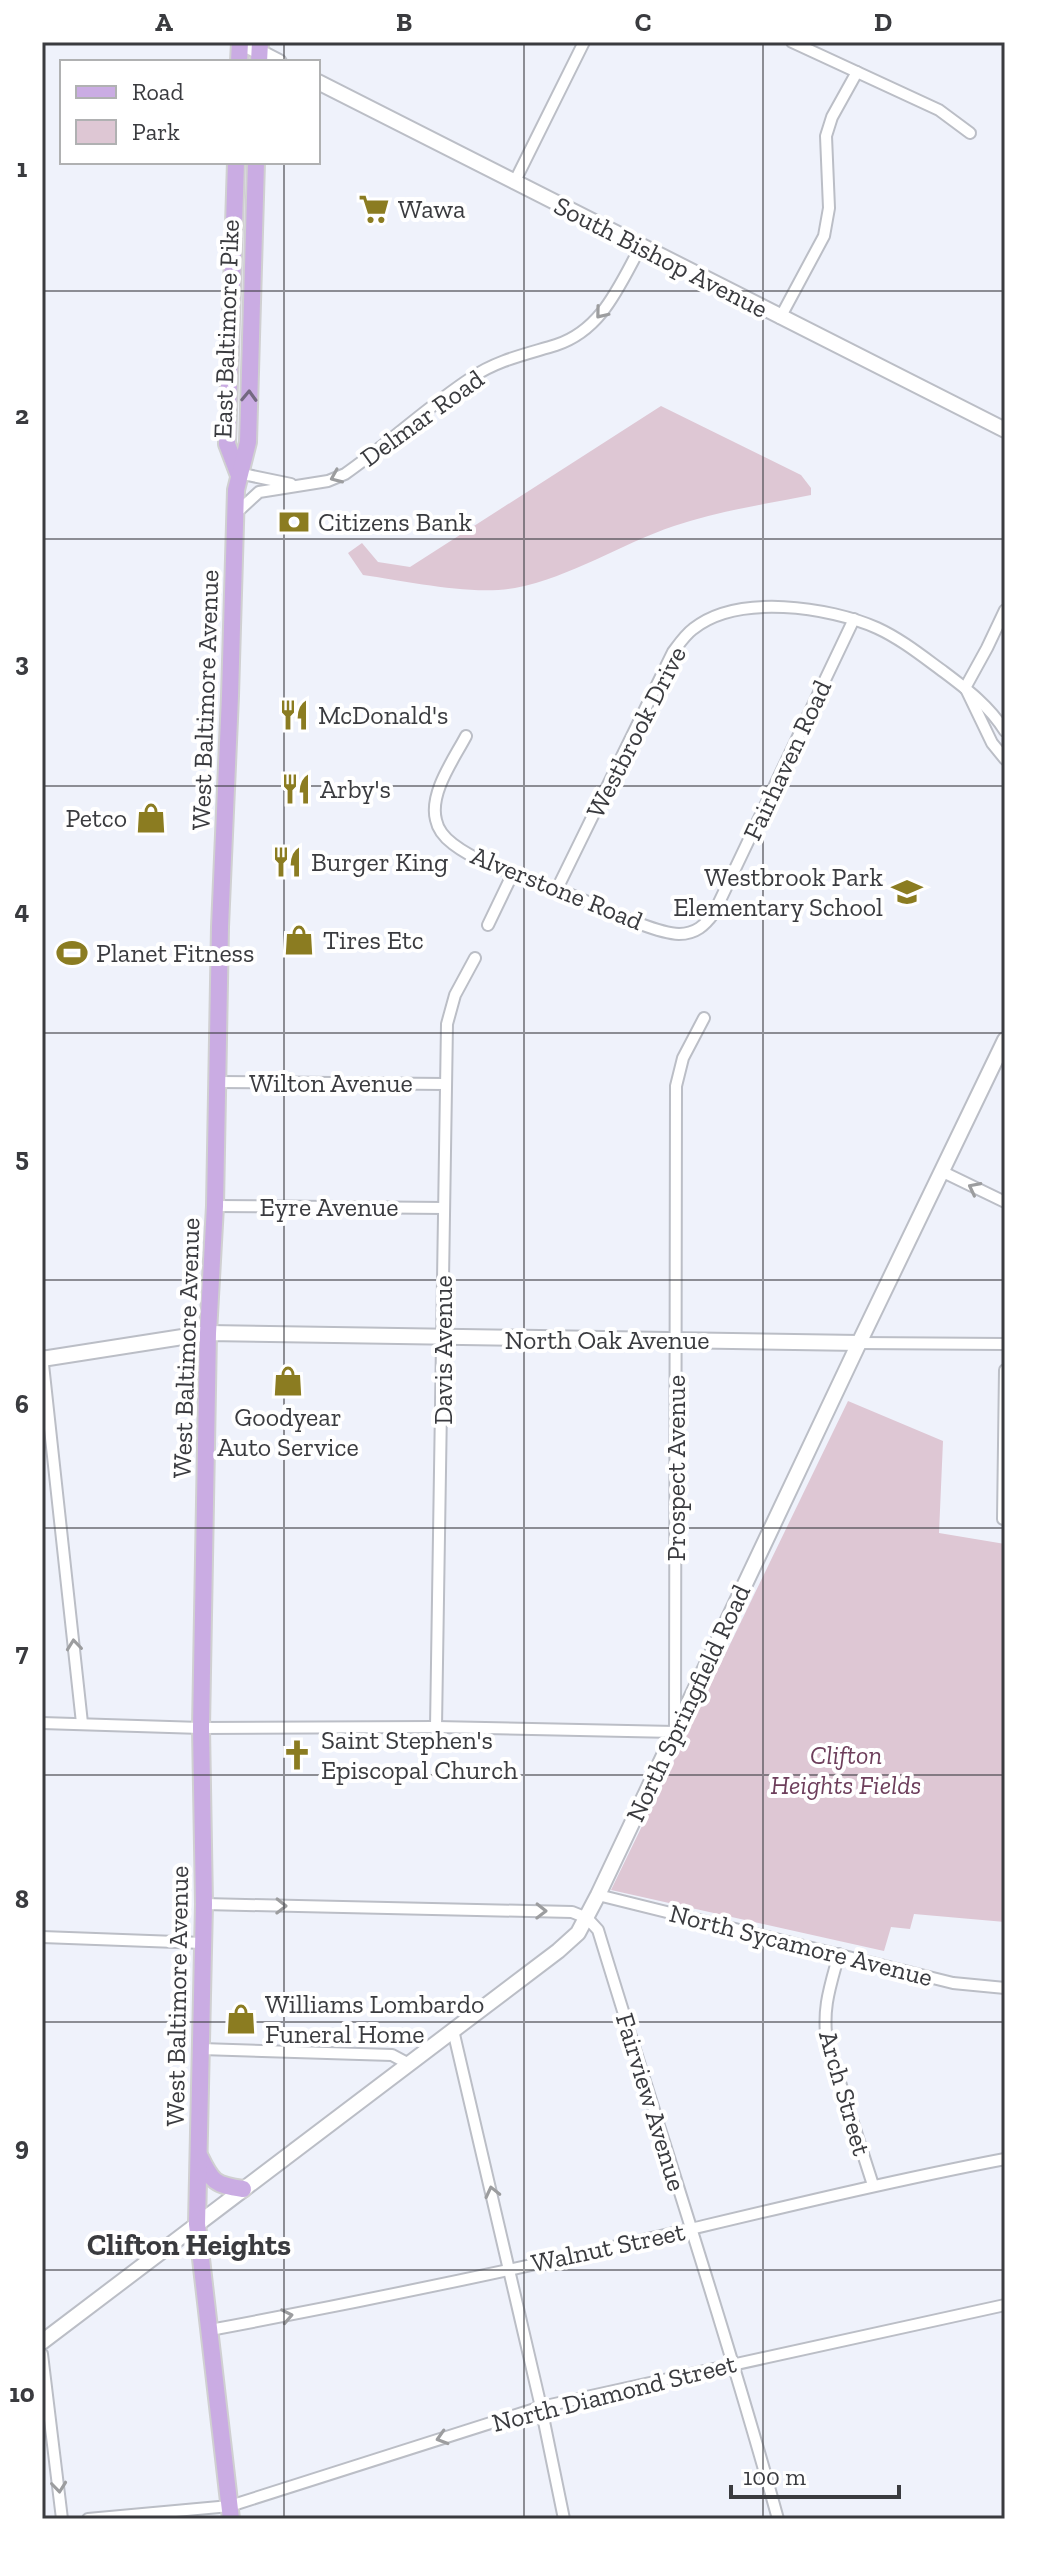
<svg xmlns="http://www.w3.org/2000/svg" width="1047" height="2561" font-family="'Zilla Slab',serif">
	<rect width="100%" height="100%" fill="#eff2fb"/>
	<g fill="#dec7d4">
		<path d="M 661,406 L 801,475 L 811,488 L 811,495 C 766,504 718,511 674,526 C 620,544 572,577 515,588 C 471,596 407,581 363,575 L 348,553 L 362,543 L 378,562 L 410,567 Z"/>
		<path d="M 848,1401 L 943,1441 L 939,1533 L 1005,1544 L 1005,1922 L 914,1914 L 910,1929 L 891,1927 L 884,1951 L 611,1890 Z"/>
	</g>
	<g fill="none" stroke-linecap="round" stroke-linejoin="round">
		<g stroke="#bbbec6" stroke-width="14">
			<g id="minor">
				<path d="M 792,42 L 939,110 L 970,133"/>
				<path d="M 514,183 L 584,42"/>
				<path d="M 780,318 L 824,236 L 829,208 L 826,136 L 832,117 L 857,72"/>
				<path d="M 238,473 L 291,484"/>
				<path d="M 235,514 L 259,492 L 328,481 L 345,474 C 388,444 427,407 471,378 C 497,360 527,354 556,345 C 602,330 619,286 641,246"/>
				<path d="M 965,688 L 987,648 L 1005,610"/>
				<path d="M 966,689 L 992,743 L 1005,759"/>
				<path d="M 466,736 C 454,759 429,793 436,820 C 438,830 445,838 453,844 C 483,867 525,876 559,890 C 589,901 651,933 679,934 C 696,934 705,925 714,913 L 854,619"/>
				<path d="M 557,889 L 673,652 C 679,644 685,635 693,629 C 738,593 829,607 877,628 C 901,639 922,656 944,672 C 968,690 989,706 1005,731"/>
				<path d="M 488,925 L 513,873"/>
				<path d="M 217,1082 L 445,1084"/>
				<path d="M 943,1172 L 1005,1202"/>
				<path d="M 215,1206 L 444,1208"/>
				<path d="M 859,1343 L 1005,1344"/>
				<path d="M 42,1355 L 82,1723"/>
				<path d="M 1003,1519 L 1005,1370"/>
				<path d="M 42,1723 L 201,1728 L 436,1727 L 675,1732 L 676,1086 L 683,1058 L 704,1018"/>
				<path d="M 436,1727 L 447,1024 L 455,995 L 475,958"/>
				<path d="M 598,1895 L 953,1983 L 1005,1988"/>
				<path d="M 204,1904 L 572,1912 L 587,1918 L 598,1930 C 658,2127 723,2321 778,2519"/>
				<path d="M 42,1937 L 203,1943"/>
				<path d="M 839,1954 C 830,1987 822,2008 827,2042 L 873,2185"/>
				<path d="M 453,2030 L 541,2407 L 564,2519"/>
				<path d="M 201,2049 L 392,2055 L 407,2063"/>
				<path d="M 210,2330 C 371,2300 532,2266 691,2229 C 796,2204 900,2179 1005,2159"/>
				<path d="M 42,2354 L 62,2519"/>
				<path d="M 88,2519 L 230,2506 L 541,2407 L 1005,2305"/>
			</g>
		</g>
		<g stroke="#bbbec6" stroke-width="18">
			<g id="secondary">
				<path d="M 240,42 L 279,62"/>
				<path d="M 318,82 L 1005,430"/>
				<path d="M 42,1359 L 208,1333 L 859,1343"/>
				<path d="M 42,2342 L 558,1951 L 578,1933 L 598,1895 L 859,1343 L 1005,1040"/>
			</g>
		</g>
		<g stroke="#d0d0d1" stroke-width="20">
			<g id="primary">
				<path d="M 239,62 L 240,42"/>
				<path d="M 259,62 L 260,42"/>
				<path d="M 236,162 L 227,444 L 238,473"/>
				<path d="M 200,2157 C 212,2182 215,2185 243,2189"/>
				<path d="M 231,2519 L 197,2224 L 204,1904 L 201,1728 L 208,1333 L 215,1206 L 220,927 L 230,696 L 236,490 L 248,442 L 256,162"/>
			</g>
		</g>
		<use href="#minor" stroke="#fff" stroke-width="10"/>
		<use href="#secondary" stroke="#fff" stroke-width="14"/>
		<use href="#primary" stroke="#caace3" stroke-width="16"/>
	</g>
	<defs><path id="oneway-chevron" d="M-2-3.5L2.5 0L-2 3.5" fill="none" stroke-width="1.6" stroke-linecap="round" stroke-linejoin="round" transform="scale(2)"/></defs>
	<g stroke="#9c9d9f">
		<use href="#oneway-chevron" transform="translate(601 313) rotate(129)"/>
		<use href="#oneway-chevron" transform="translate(336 477) rotate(157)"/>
		<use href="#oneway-chevron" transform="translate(974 1188) rotate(-153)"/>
		<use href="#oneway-chevron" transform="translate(74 1645) rotate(-96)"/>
		<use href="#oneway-chevron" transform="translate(281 1906) rotate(1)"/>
		<use href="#oneway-chevron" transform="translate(541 1911) rotate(1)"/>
		<use href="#oneway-chevron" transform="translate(492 2192) rotate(-103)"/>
		<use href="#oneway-chevron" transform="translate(287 2316) rotate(-11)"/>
		<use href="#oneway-chevron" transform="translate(442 2438) rotate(163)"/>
		<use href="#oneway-chevron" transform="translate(59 2487) rotate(84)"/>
	</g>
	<use stroke="#746881" href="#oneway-chevron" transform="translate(249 396) rotate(-88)"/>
	<path fill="none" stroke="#3a3b3f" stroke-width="2" stroke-opacity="0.55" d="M 284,42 L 284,62M 524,42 L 524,2519M 763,42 L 763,2519M 284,162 L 284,2519M 42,291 L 1005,291M 42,539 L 1005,539M 42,786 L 1005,786M 42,1033 L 1005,1033M 42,1280 L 1005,1280M 42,1528 L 1005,1528M 42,1775 L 1005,1775M 42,2022 L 1005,2022M 42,2270 L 1005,2270"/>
	<defs>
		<g id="supermarket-bare" transform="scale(2.4)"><path d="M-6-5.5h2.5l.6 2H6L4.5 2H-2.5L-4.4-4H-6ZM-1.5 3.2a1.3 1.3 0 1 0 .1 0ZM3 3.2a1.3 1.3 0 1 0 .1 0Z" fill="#8b7c21" stroke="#fff" stroke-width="2.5" paint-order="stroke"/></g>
		<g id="bank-bare" transform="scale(2.4)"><path d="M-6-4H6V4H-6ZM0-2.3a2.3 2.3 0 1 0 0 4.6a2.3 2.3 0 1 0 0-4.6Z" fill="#8b7c21" stroke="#fff" stroke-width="2.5" paint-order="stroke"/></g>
		<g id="restaurant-bare" transform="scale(2.4)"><path d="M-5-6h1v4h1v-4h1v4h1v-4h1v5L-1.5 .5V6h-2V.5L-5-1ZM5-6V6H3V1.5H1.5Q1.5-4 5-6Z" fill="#8b7c21" stroke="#fff" stroke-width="2.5" paint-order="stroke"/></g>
		<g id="shop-bare" transform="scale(2.4)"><path d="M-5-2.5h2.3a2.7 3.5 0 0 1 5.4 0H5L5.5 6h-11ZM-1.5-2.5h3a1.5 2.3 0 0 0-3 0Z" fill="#8b7c21" stroke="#fff" stroke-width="2.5" paint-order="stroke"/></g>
		<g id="school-bare" transform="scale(2.4)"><path d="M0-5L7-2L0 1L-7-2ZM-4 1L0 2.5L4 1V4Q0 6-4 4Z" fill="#8b7c21" stroke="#fff" stroke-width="2.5" paint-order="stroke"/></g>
		<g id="stadium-bare" transform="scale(2.4)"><path d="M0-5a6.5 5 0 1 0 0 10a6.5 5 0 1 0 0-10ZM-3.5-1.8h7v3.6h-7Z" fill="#8b7c21" stroke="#fff" stroke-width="2.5" paint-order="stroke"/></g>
		<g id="church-bare" transform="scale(2.4)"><path d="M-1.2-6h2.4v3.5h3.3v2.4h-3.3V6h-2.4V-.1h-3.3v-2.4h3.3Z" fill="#8b7c21" stroke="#fff" stroke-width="2.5" paint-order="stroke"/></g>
	</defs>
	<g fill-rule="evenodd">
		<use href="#supermarket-bare" x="374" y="209"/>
		<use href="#bank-bare" x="294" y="522"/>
		<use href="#restaurant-bare" x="294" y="715"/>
		<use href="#restaurant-bare" x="296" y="789"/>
		<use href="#shop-bare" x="151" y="818"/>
		<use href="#restaurant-bare" x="287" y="862"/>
		<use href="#school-bare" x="907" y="892"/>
		<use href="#shop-bare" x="299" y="940"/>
		<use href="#stadium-bare" x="72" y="953"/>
		<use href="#shop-bare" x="288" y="1381"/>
		<use href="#church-bare" x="297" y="1755"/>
		<use href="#shop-bare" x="241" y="2019"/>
	</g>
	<g text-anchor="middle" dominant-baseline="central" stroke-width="8" stroke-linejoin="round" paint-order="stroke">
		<g font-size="26" fill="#3a3b3f" stroke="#fff" text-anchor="start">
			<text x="398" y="209">Wawa</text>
			<text x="318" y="522">Citizens Bank</text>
			<text x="318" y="715">McDonald's</text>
			<text x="320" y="789">Arby's</text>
			<text x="127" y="818" text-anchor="end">Petco</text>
			<text x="311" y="862">Burger King</text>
			<text x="883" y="877" text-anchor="end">Westbrook Park<tspan x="883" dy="30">Elementary School</tspan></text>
			<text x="323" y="940">Tires Etc</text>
			<text x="96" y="953">Planet Fitness</text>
			<text x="288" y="1417" text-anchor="middle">Goodyear<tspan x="288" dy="30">Auto Service</tspan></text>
			<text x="321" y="1740">Saint Stephen's<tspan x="321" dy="30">Episcopal Church</tspan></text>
			<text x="265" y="2004">Williams Lombardo<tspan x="265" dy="30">Funeral Home</tspan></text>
		</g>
		<g font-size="26" fill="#3a3b3f" stroke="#fff">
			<text transform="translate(661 257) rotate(27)">South Bishop Avenue</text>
			<text transform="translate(226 329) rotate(-88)">East Baltimore Pike</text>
			<text transform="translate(422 418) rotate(-36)">Delmar Road</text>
			<text transform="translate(205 700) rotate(-88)">West Baltimore Avenue</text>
			<text transform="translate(636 732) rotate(-63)">Westbrook Drive</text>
			<text transform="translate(787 760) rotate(-65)">Fairhaven Road</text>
			<text transform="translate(557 888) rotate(22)">Alverstone Road</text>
			<text x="331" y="1083">Wilton Avenue</text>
			<text x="329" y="1207">Eyre Avenue</text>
			<text x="607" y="1340">North Oak Avenue</text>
			<text transform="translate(186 1348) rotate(-88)">West Baltimore Avenue</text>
			<text transform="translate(443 1350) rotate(-90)">Davis Avenue</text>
			<text transform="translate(676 1468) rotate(-90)">Prospect Avenue</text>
			<text transform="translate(688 1703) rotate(-65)">North Springfield Road</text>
			<text transform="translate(801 1945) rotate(14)">North Sycamore Avenue</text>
			<text transform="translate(177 1996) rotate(-89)">West Baltimore Avenue</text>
			<text transform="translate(845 2093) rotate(74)">Arch Street</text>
			<text transform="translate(651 2102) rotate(73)">Fairview Avenue</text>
			<text transform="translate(608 2247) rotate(-12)">Walnut Street</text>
			<text transform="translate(614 2393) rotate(-14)">North Diamond Street</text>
		</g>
		<g font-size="26" font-style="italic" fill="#6d3e5b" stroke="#fff">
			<text x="846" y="1755">Clifton<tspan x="846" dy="30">Heights Fields</tspan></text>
		</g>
		<g font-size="30" font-weight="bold" fill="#3a3b3f" stroke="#fff">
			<text x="189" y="2245">Clifton Heights</text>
		</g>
	</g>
	<rect width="1047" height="2561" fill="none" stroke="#ffffff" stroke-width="88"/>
	<rect x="60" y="60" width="260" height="104" fill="#ffffff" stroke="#b0b1b2" stroke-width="2"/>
	<rect x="76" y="86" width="40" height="12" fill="#caace3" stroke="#b0b1b2" stroke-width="2"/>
	<text x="132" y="100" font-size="24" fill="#3a3b3f">Road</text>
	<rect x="76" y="120" width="40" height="24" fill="#dec7d4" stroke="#b0b1b2" stroke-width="2"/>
	<text x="132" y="140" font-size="24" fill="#3a3b3f">Park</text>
	<path d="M731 2485v12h168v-12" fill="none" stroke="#3a3b3f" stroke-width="4"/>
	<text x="743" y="2485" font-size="24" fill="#3a3b3f" stroke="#ffffff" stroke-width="6" paint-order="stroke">100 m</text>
	<rect x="44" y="44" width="959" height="2473" fill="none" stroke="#3a3b3f" stroke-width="3"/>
	<g font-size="26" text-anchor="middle" font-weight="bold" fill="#3a3b3f">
		<text x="164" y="31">A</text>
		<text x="404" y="31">B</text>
		<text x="643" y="31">C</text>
		<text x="883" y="31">D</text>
		<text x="22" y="177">1</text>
		<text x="22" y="424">2</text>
		<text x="22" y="671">3</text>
		<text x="22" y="919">4</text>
		<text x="22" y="1166">5</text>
		<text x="22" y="1413">6</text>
		<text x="22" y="1661">7</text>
		<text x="22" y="1908">8</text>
		<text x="22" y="2155">9</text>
		<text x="22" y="2402">10</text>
	</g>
</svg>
